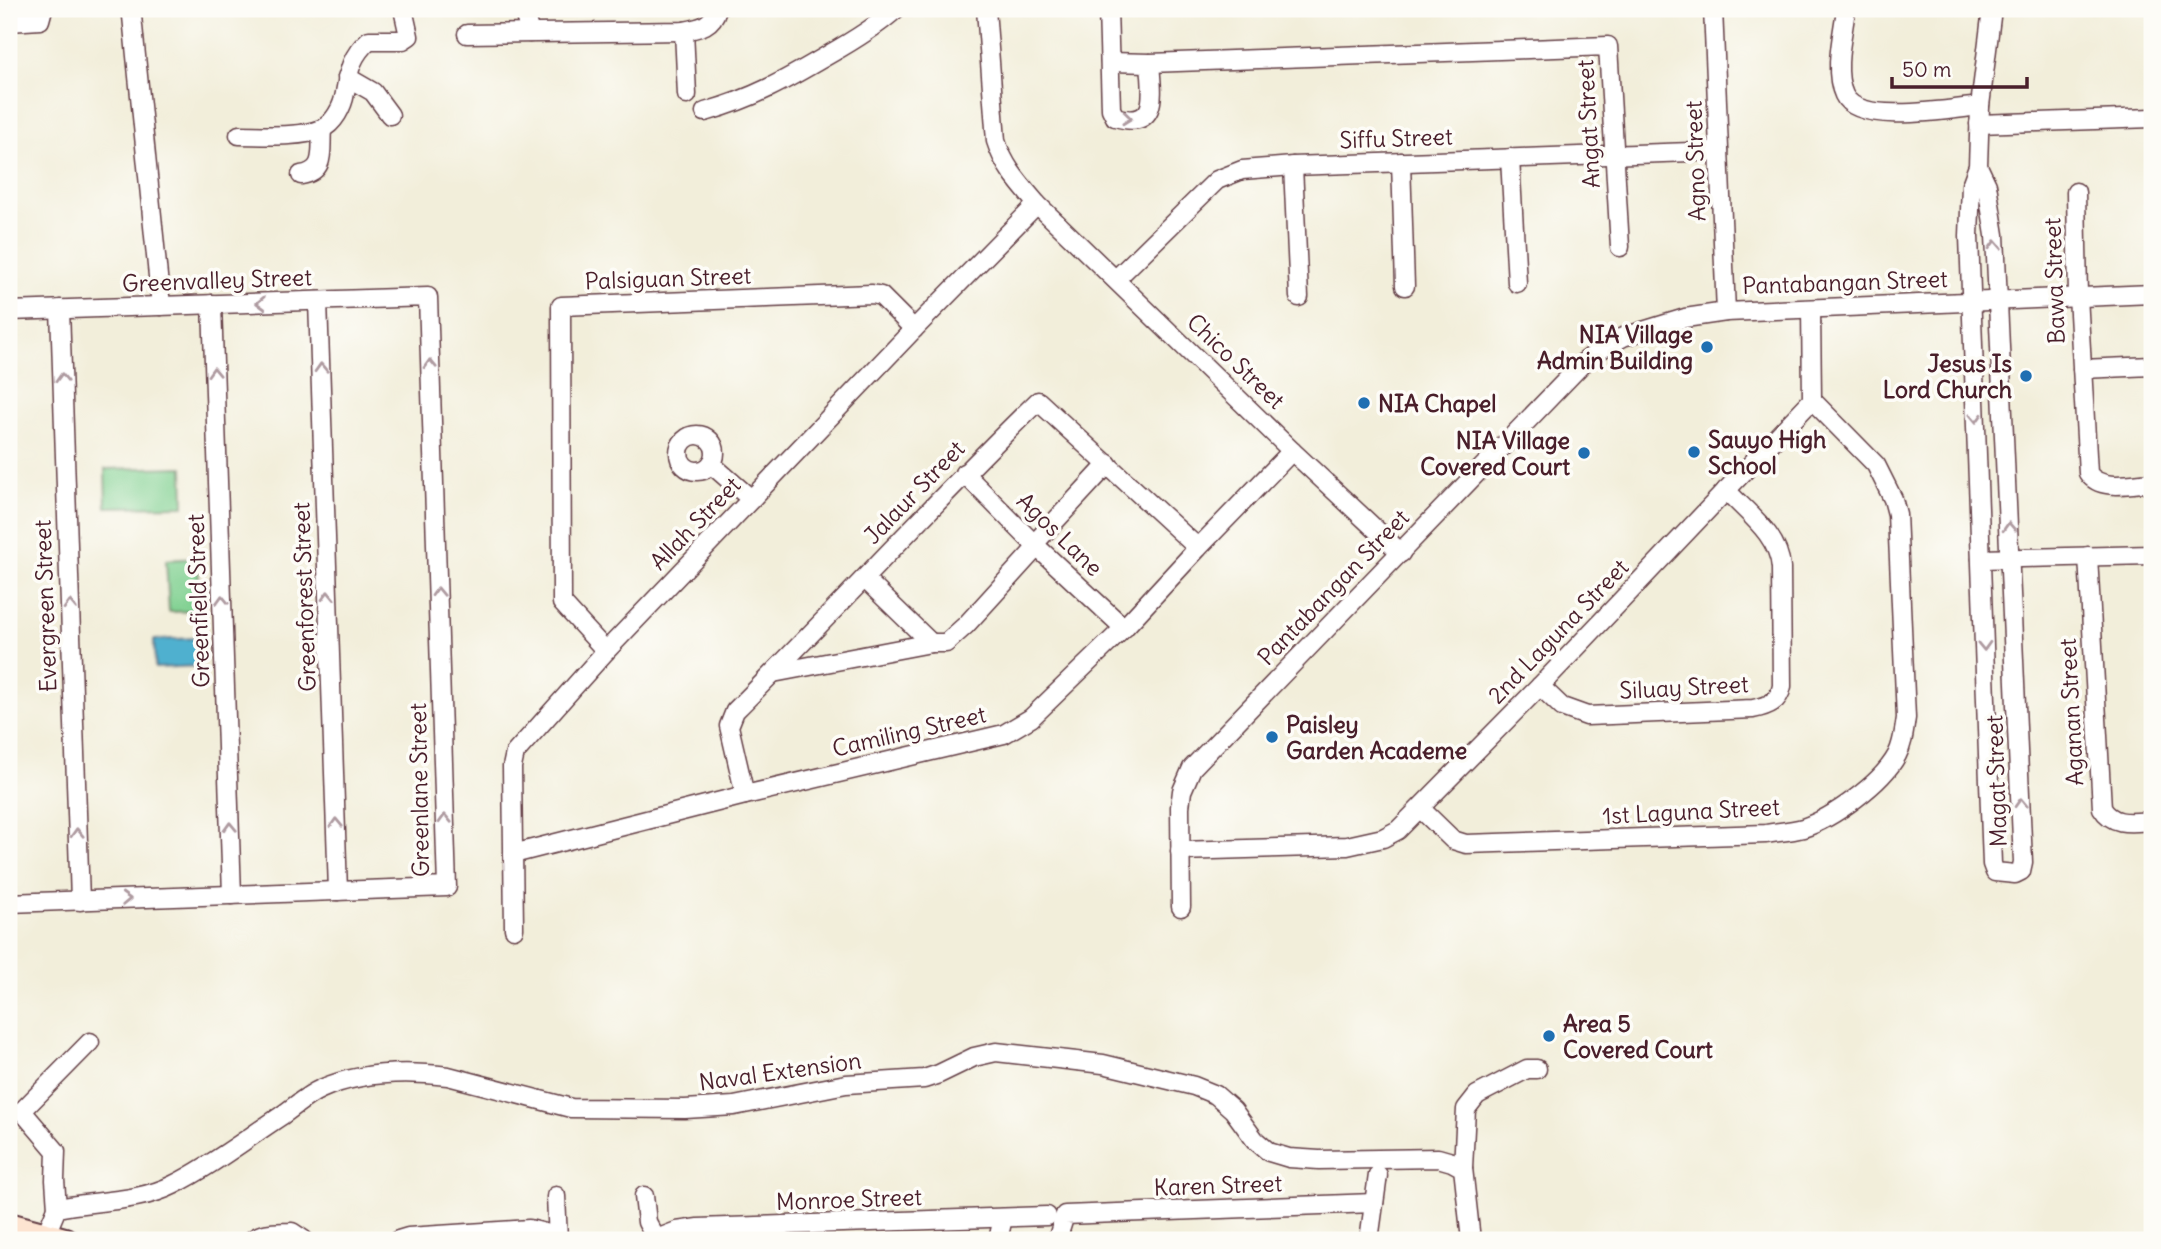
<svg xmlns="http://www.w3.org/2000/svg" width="2161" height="1249" font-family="Delius,sans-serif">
	<rect width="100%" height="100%" fill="#fdfcf7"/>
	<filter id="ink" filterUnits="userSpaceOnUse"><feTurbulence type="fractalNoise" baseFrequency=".0143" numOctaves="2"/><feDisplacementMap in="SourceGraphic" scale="14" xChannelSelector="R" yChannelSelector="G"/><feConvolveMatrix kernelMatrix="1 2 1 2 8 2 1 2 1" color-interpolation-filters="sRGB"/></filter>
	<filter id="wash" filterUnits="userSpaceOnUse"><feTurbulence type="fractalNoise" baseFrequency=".00686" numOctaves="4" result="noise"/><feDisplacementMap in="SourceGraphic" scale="28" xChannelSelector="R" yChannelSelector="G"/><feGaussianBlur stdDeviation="1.57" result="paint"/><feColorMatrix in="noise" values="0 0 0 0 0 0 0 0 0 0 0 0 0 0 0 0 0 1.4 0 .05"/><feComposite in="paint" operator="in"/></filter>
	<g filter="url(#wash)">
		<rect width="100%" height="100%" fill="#f2eeda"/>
		<g fill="#7fd090" stroke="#64785e" stroke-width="2">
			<path d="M 183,467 L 184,506 L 106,507 L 105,469 Z"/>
			<path d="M 198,558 L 200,611 L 169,612 L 166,560 Z"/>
		</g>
		<path fill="#50b0cf" stroke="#4d687d" stroke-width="2" d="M 198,638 L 199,666 L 155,668 L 154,640 Z"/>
	</g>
	<g filter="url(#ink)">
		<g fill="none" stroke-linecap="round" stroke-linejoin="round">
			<g stroke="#633e45" stroke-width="21">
				<g id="street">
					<path d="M 523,9 L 530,33"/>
					<path d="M 986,9 L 996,141 C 1004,167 1020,184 1037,204 L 1292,451 L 1401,553"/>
					<path d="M 1108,9 L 1111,109 L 1115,117 C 1160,130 1152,93 1150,63"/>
					<path d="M 1713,9 L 1726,312"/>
					<path d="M 1846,9 C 1843,34 1833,71 1844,95 C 1858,126 1951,109 1980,106"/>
					<path d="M 132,16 L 161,306"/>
					<path d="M 9,22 L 40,20 L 43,9"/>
					<path d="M 684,31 L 687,95"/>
					<path d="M 467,34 L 684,31 C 700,28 712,26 717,9"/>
					<path d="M 1110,62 L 1150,63 L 1608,46 L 1620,247"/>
					<path d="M 347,77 L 373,92 L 390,115"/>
					<path d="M 705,112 C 754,98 784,81 828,55 C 851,42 876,27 896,9"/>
					<path d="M 1979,124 L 2152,118"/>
					<path d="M 239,135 C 262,135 300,138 321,129 C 334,124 343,106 345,93 C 349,70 351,56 369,40 L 403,40 L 409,36 L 403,9"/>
					<path d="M 1510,158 L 1517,283"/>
					<path d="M 1401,162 L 1405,286"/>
					<path d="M 1293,166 L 1299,297"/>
					<path d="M 1978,166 L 1987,185 L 1995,235 L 2023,862 L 2021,871 L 2015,874 L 1995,872 L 1992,864 L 1969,236 L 1971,185 L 1978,166 L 1980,106 L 1992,9"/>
					<path d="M 301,175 C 327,171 320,150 322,129"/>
					<path d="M 2076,192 L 2078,296 L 2088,473 C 2100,492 2133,483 2152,482"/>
					<path d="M 1116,279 L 1217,180 L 1242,170 L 1293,166 L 1719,151"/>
					<path d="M 318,301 L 338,891"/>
					<path d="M 212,304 L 232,895"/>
					<path d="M 60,309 L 80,901"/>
					<path d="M 9,311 L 428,297 L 447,887 L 9,903"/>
					<path d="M 2082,369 L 2152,366"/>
					<circle cx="697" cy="453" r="18"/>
					<path d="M 711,464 L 751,499"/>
					<path d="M 964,473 L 1037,547 L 1124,628"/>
					<path d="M 1034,544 L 1108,464"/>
					<path d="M 2088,556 L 2102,808 C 2113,827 2134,822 2152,821"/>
					<path d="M 1981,559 L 2152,555"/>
					<path d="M 865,579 L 931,643"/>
					<path d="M 606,651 L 562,603 L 561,306 L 872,294 L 881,296 L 914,329"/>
					<path d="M 773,673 L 931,643 L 946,643 L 966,625 L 1037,547"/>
					<path d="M 1540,686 L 1562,707 L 1587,716 L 1753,709 C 1768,706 1779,702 1782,686 L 1781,568 C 1779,535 1747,513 1726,490"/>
					<path d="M 745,795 L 729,726 L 735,711 C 837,609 934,502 1038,401 L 1198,548"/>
					<path d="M 1421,809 L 1453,840 L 1466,844 L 1766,834 C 1778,832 1791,831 1803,828 C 1833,818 1882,783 1897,755 C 1903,744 1904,731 1906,718 L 1897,514 L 1893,499 L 1876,465 L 1812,400"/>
					<path d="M 1180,851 L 1347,846 L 1383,838 L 1398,830 L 1540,686 L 1812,400 L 1811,309"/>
					<path d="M 513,854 L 745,795 L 1004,734 L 1031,718 L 1124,628 L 1198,548 L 1292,451"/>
					<path d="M 1181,907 L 1180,807 L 1182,791 L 1192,768 L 1584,362 L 1603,348 L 1623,337 L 1685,318 L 1726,312 L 2152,294"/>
					<path d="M 514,929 L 512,767 L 515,753 L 606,651 L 914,329 L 1037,204"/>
					<path d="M 1463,1168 L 1466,1109 L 1477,1095 L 1527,1069 L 1537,1069"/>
					<path d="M 556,1196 L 558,1240"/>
					<path d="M 644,1196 L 647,1222 L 656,1239"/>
					<path d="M 57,1208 L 55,1180 L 56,1151 L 22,1111 L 90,1042"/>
					<path d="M 46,1234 L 57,1208 C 95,1200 137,1203 173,1185 C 211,1166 246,1139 281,1116 C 294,1107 307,1095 321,1089 C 360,1072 406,1071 448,1076 L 571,1108 L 685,1109 L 734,1106 L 846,1084 L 924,1079 L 939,1074 L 974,1057 L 996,1052 L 1103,1064 L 1194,1086 L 1216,1095 L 1233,1110 L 1255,1140 L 1269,1152 L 1289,1158 L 1319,1160 L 1438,1158 L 1452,1162 L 1463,1168 L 1471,1240"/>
					<path d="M 252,1240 C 262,1231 279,1233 292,1232 L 304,1240"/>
					<path d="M 398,1240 L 408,1237 L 529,1229 L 549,1234 L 557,1240"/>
					<path d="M 654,1240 L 677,1231 L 698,1228 L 1047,1216"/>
					<path d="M 998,1240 L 1003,1218"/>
					<path d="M 1057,1240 L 1065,1215 L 1374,1203"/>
					<path d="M 1369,1240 L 1378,1175"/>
				</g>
			</g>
			<g stroke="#633e45" stroke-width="28">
				<path id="secondary" d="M 9,1225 L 65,1240"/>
			</g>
			<use href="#street" stroke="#fff" stroke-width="18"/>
			<use href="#secondary" stroke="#fde4d1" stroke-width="24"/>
		</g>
		<defs><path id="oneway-chevron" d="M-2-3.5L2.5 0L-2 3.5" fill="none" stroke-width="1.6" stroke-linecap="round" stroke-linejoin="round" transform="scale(1.75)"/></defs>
		<g stroke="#ae9aa0">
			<use href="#oneway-chevron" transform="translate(1127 118) rotate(6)"/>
			<use href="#oneway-chevron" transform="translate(1995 245) rotate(-93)"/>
			<use href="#oneway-chevron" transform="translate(261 303) rotate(178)"/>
			<use href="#oneway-chevron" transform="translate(430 364) rotate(-92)"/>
			<use href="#oneway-chevron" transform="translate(321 368) rotate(-92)"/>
			<use href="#oneway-chevron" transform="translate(214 372) rotate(-92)"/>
			<use href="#oneway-chevron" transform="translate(62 378) rotate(-92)"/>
			<use href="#oneway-chevron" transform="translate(1976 418) rotate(88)"/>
			<use href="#oneway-chevron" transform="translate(2009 527) rotate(-93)"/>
			<use href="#oneway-chevron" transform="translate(438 592) rotate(-92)"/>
			<use href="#oneway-chevron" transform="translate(328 596) rotate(-92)"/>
			<use href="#oneway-chevron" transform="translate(222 600) rotate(-92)"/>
			<use href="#oneway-chevron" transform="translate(70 605) rotate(-92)"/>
			<use href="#oneway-chevron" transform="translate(1984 646) rotate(88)"/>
			<use href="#oneway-chevron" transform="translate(2021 803) rotate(-92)"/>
			<use href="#oneway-chevron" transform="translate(445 819) rotate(-92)"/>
			<use href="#oneway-chevron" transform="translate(336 823) rotate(-92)"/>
			<use href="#oneway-chevron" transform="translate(230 827) rotate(-92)"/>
			<use href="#oneway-chevron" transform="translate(77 833) rotate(-92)"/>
			<use href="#oneway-chevron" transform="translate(126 899) rotate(-2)"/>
		</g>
	</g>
	<g fill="#1f6fb2" stroke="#fdfcf7" stroke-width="2.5">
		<circle cx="1707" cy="347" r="7"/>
		<circle cx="2026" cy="376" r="7"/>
		<circle cx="1364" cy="403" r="7"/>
		<circle cx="1694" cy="452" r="7"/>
		<circle cx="1584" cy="453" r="7"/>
		<circle cx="1272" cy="737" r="7"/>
		<circle cx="1549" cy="1036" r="7"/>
	</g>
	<g text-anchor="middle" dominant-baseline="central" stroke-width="7" stroke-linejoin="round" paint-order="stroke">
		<g font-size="23" fill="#4a1f2b" stroke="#fdfcf7">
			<text transform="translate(1588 124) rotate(-93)">Angat Street</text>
			<text transform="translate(1396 138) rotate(-2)">Siffu Street</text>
			<text transform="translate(1695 161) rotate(-92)">Agno Street</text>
			<text transform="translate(668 278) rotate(-2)">Palsiguan Street</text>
			<text transform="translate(217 280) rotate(-2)">Greenvalley Street</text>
			<text transform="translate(2054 281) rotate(-92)">Bawa Street</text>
			<text transform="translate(1845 282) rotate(-2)">Pantabangan Street</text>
			<text transform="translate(1236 361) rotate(44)">Chico Street</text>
			<text transform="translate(914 492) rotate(-46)">Jalaur Street</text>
			<text transform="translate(695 523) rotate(-46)">Allah Street</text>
			<text transform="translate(1060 534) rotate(44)">Agos Lane</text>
			<text transform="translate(1333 587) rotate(-46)">Pantabangan Street</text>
			<text transform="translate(304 597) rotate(-92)">Greenforest Street</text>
			<text transform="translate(198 601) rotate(-92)">Greenfield Street</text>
			<text transform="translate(45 606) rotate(-92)">Evergreen Street</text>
			<text transform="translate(1558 631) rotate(-46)">2nd Laguna Street</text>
			<text transform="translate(1684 687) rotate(-3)">Siluay Street</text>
			<text transform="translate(2071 712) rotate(-93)">Aganan Street</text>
			<text transform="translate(909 731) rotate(-13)">Camiling Street</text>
			<text transform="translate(1996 781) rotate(-92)">Magat Street</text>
			<text transform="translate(419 790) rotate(-91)">Greenlane Street</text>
			<text transform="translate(1691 811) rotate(-3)">1st Laguna Street</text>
			<text transform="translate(780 1071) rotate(-8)">Naval Extension</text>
			<text transform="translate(1218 1185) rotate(-2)">Karen Street</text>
			<text transform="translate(849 1199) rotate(-2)">Monroe Street</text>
		</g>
		<g font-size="23" font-weight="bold" fill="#4a1f2b" stroke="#fdfcf7" text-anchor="start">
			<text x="1693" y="334" text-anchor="end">NIA Village<tspan x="1693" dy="26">Admin Building</tspan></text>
			<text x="2012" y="363" text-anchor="end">Jesus Is<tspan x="2012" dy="26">Lord Church</tspan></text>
			<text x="1378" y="403">NIA Chapel</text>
			<text x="1708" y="439">Sauyo High<tspan x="1708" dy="26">School</tspan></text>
			<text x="1570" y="440" text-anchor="end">NIA Village<tspan x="1570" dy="26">Covered Court</tspan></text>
			<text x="1286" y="724">Paisley<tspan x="1286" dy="26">Garden Academe</tspan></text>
			<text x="1563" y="1023">Area 5<tspan x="1563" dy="26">Covered Court</tspan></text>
		</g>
	</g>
	<rect width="2161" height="1249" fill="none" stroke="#fdfcf7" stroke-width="35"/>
	<path d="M1892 77v10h135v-10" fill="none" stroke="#4a1f2b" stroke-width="3.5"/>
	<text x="1902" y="77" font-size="21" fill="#4a1f2b" stroke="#fdfcf7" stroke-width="5" paint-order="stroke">50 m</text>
</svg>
